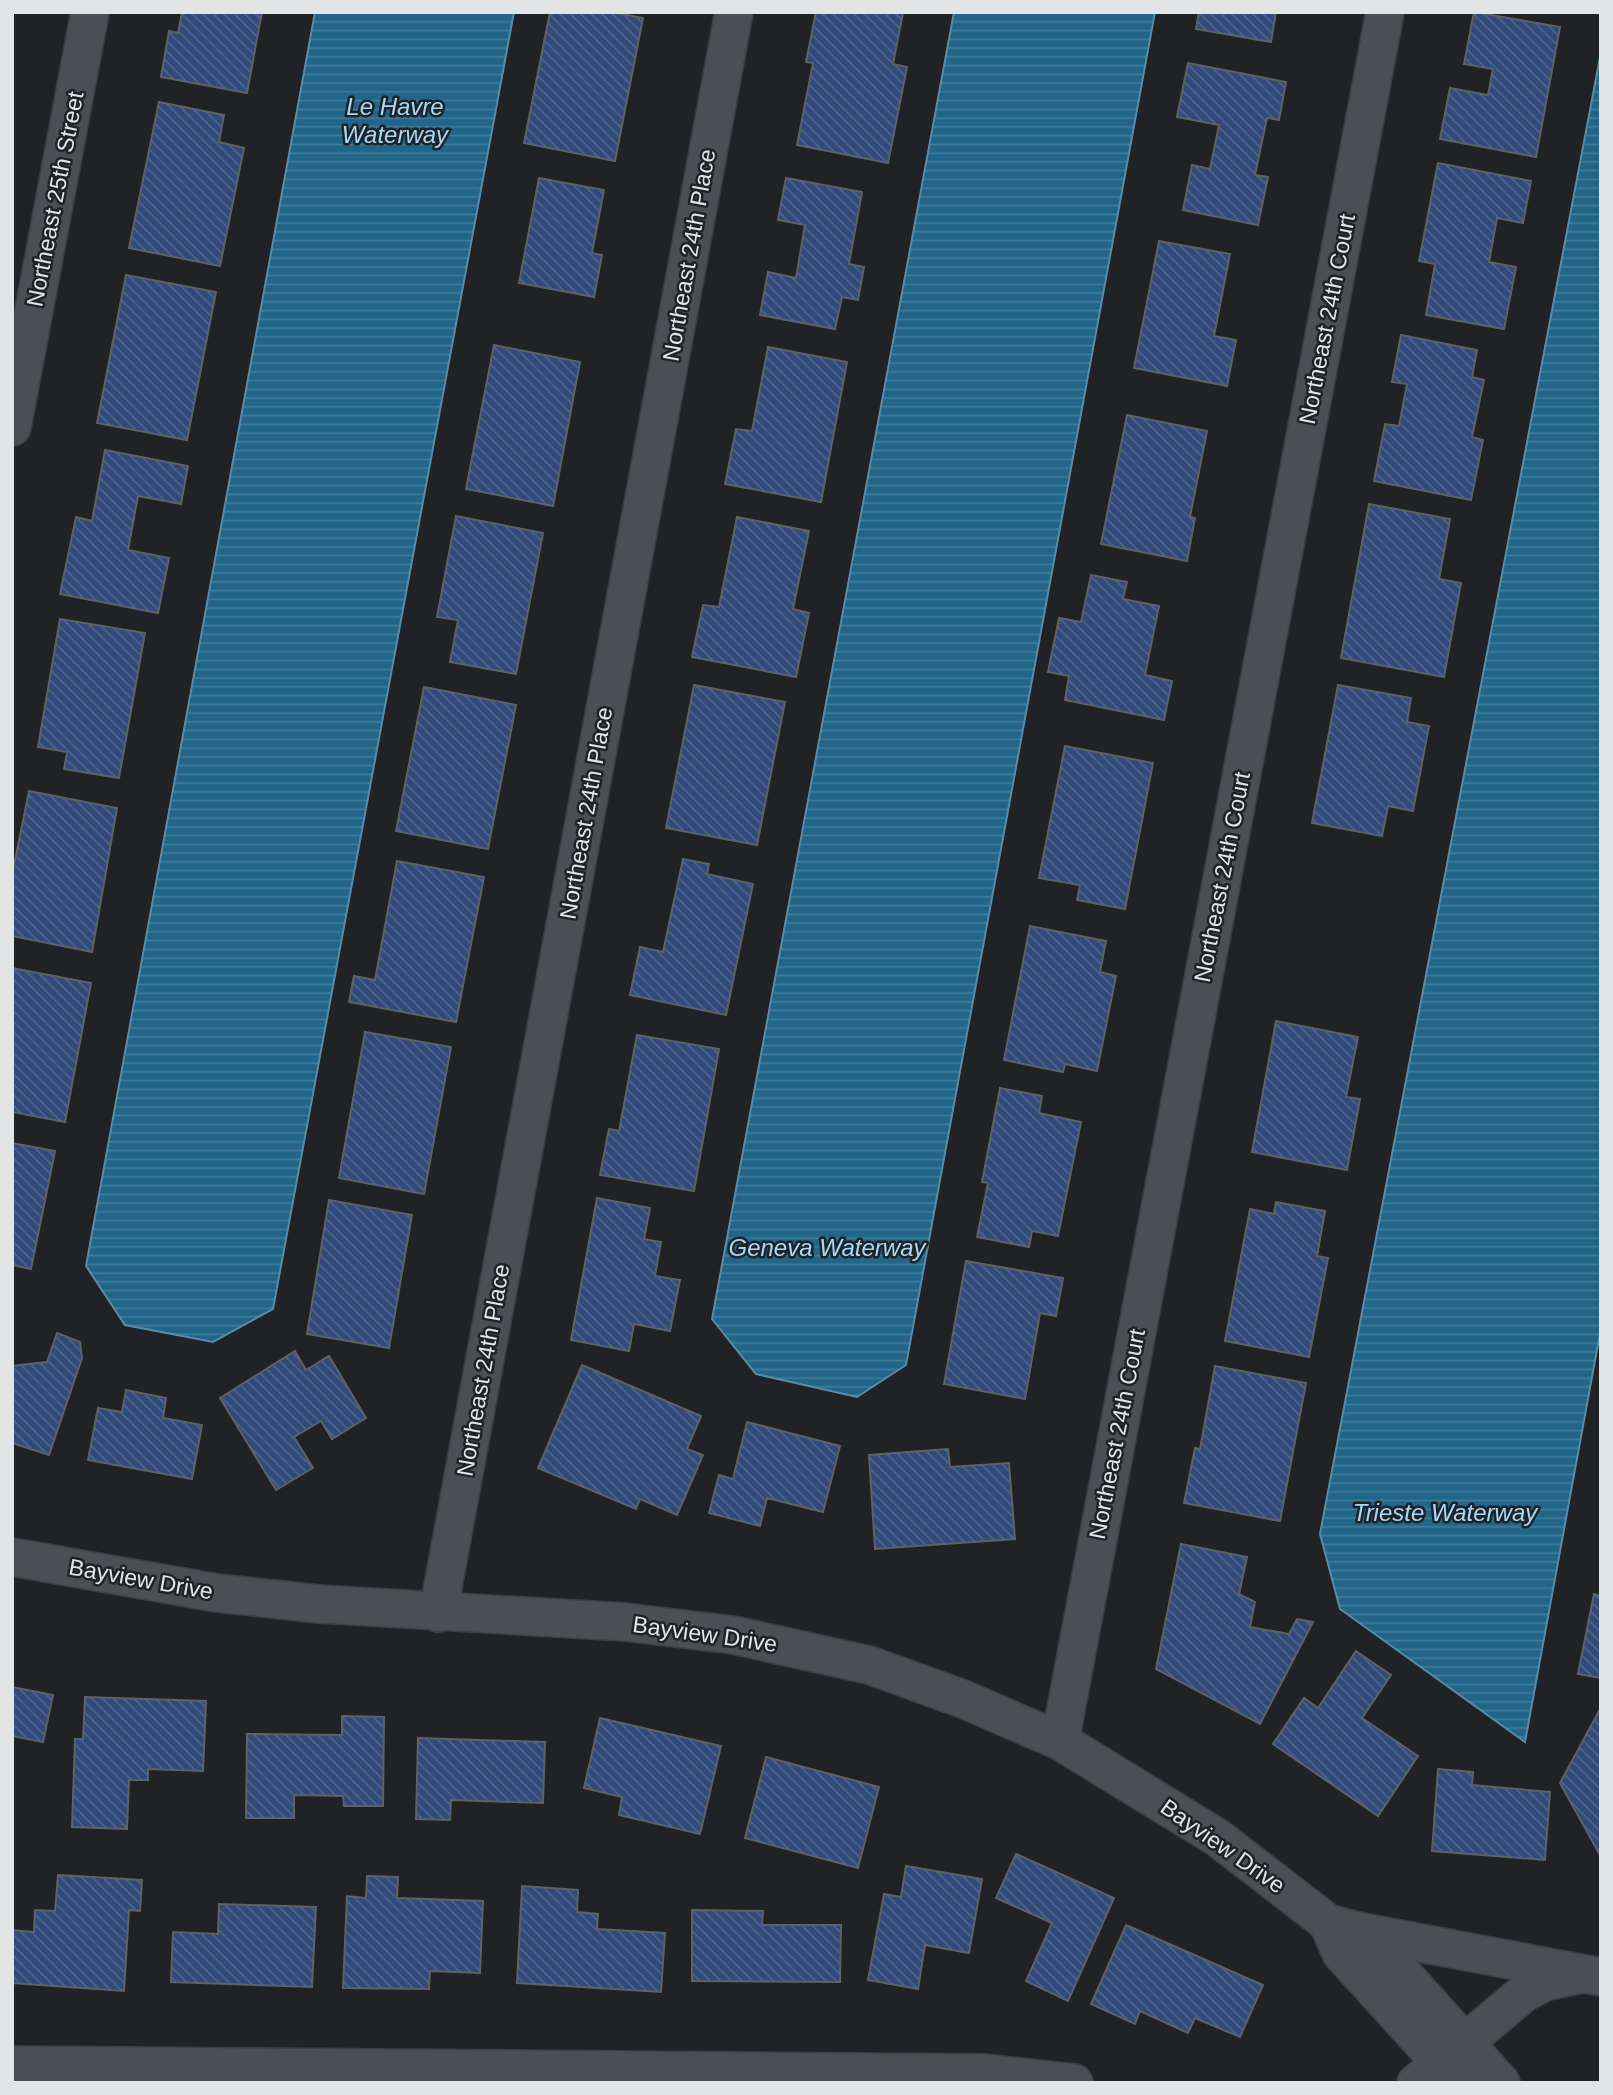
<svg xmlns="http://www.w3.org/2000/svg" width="1613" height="2095" font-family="Arial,sans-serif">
	<defs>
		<pattern id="water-rules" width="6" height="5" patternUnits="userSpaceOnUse" patternTransform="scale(1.75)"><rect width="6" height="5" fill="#216588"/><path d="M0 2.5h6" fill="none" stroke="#417b99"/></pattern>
		<pattern id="building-back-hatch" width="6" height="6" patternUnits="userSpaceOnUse" patternTransform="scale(1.75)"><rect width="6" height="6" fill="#314a7a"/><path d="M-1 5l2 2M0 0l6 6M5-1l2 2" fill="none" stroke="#4f648d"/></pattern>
	</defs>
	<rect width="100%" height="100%" fill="#202225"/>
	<g fill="url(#water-rules)" stroke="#5b8ba4" stroke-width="2">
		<path d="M 315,12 L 514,12 L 273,1309 L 213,1342 L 125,1325 L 86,1266 Z"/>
		<path d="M 954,12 L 1155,12 L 906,1365 L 857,1397 L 756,1374 L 712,1319 Z"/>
		<path d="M 1601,52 L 1601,1328 L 1525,1742 L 1340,1609 L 1320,1534 Z"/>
	</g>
	<g fill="url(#building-back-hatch)" stroke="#5e6165" stroke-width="2">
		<path d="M 182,12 L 262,12 L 247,93 L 161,77 L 169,31 L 178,33 Z"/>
		<path d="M 550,12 L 612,12 L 643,18 L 615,161 L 524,143 Z"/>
		<path d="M 816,12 L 903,13 L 893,64 L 907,67 L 888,163 L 797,145 L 813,63 L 806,62 Z"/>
		<path d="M 1199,12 L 1276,12 L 1271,42 L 1196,29 Z"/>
		<path d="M 1474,12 L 1560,27 L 1536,157 L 1440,139 L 1450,88 L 1488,95 L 1493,69 L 1464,64 Z"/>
		<path d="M 1188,63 L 1286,82 L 1279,120 L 1267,118 L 1255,175 L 1268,177 L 1258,225 L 1183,210 L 1192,165 L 1210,169 L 1219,125 L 1177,117 Z"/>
		<path d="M 159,102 L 224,115 L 219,142 L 244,148 L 220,266 L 129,248 Z"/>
		<path d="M 1438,163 L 1531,181 L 1523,223 L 1497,218 L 1489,262 L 1516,267 L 1504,329 L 1426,315 L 1435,264 L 1419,261 Z"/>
		<path d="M 539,178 L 604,190 L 592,253 L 602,255 L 594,297 L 519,283 Z"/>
		<path d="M 786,178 L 862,192 L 849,264 L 864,267 L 858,300 L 842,297 L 835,329 L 760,315 L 768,272 L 796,278 L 805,225 L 778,220 Z"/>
		<path d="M 1159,241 L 1230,254 L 1214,336 L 1236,340 L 1227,386 L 1134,368 Z"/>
		<path d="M 126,275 L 216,292 L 187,440 L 97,423 Z"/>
		<path d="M 1401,335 L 1477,350 L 1472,377 L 1484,380 L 1472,437 L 1483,440 L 1471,500 L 1374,481 L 1385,424 L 1399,426 L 1407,384 L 1392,382 Z"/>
		<path d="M 494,345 L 580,362 L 553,506 L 466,489 Z"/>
		<path d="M 768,347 L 847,362 L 821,502 L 725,484 L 736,429 L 752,431 Z"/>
		<path d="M 1127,415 L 1207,431 L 1190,517 L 1195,518 L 1187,561 L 1101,544 Z"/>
		<path d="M 105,450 L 188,466 L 181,504 L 138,496 L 128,550 L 169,558 L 158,613 L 60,594 L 76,517 L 92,521 Z"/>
		<path d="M 1369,504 L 1450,519 L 1439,579 L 1461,583 L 1444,677 L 1341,658 Z"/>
		<path d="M 456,516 L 543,533 L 516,674 L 450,662 L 458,620 L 437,617 Z"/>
		<path d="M 737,517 L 809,531 L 793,609 L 809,613 L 796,677 L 692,657 L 703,605 L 719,607 Z"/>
		<path d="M 1091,575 L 1127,582 L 1123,599 L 1159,606 L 1145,675 L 1172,681 L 1164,720 L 1065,700 L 1069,676 L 1048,672 L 1059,618 L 1081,622 Z"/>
		<path d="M 60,619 L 145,633 L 119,778 L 64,769 L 67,752 L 38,747 Z"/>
		<path d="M 694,685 L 785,702 L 757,845 L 666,828 Z"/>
		<path d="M 1338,685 L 1411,698 L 1407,722 L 1429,726 L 1413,811 L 1388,806 L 1382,836 L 1312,823 Z"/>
		<path d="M 424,687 L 516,705 L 488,849 L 396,831 Z"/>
		<path d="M 1065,746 L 1153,763 L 1125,909 L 1077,900 L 1080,885 L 1039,878 Z"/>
		<path d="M 29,791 L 117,808 L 92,952 L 12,936 L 12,875 Z"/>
		<path d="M 683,859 L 709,864 L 707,874 L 753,884 L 726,1015 L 630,995 L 640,947 L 663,952 Z"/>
		<path d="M 397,861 L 484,877 L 456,1022 L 349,1002 L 354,976 L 375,980 Z"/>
		<path d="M 1030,926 L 1106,941 L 1100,972 L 1116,976 L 1097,1071 L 1065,1064 L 1063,1072 L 1004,1060 Z"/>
		<path d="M 12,968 L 91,983 L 65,1122 L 12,1112 Z"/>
		<path d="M 1276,1021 L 1358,1037 L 1346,1097 L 1360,1099 L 1347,1170 L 1252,1152 Z"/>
		<path d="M 365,1032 L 451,1047 L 424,1194 L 339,1178 Z"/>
		<path d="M 637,1035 L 719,1049 L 694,1191 L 600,1175 L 609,1129 L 619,1131 Z"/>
		<path d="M 1000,1088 L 1042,1096 L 1039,1113 L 1081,1122 L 1058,1236 L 1032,1231 L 1029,1247 L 977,1237 L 988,1183 L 982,1182 Z"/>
		<path d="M 12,1143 L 55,1151 L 31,1269 L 12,1265 Z"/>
		<path d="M 597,1198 L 650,1208 L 644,1239 L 661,1242 L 655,1276 L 680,1280 L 670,1331 L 634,1324 L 629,1351 L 571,1340 Z"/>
		<path d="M 329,1200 L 412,1215 L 389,1348 L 307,1334 Z"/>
		<path d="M 1276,1202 L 1325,1211 L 1317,1256 L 1328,1258 L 1309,1357 L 1225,1341 L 1250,1209 L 1274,1214 Z"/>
		<path d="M 966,1261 L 1063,1278 L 1056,1316 L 1040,1313 L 1025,1399 L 944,1384 Z"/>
		<path d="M 57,1333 L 80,1342 L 82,1358 L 49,1455 L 12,1443 L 12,1366 L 47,1362 Z"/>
		<path d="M 295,1351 L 306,1370 L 329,1356 L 366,1418 L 332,1439 L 321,1421 L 294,1437 L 313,1468 L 276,1490 L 220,1398 Z"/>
		<path d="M 582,1365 L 701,1416 L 687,1449 L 703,1455 L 677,1515 L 640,1499 L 636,1509 L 538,1468 Z"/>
		<path d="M 1215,1366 L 1306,1383 L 1280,1521 L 1184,1503 L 1195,1448 L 1200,1449 Z"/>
		<path d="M 126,1390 L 166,1398 L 163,1418 L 202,1425 L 192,1479 L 88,1460 L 98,1408 L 122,1412 Z"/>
		<path d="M 747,1422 L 840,1446 L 823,1512 L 767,1498 L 760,1526 L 709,1513 L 719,1475 L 733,1479 Z"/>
		<path d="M 948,1449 L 950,1467 L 1009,1463 L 1015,1539 L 875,1549 L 869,1455 Z"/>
		<path d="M 1181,1544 L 1247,1557 L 1239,1594 L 1255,1602 L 1250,1627 L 1289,1634 L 1297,1619 L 1313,1622 L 1260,1724 L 1156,1669 Z"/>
		<path d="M 1594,1594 L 1601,1596 L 1601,1678 L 1578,1674 Z"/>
		<path d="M 1356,1651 L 1391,1675 L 1362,1718 L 1418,1756 L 1378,1816 L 1273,1744 L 1304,1698 L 1318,1708 Z"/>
		<path d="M 12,1687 L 53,1695 L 43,1742 L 12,1736 Z"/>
		<path d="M 85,1697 L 206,1701 L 203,1771 L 148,1769 L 148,1780 L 129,1780 L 127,1829 L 72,1827 L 75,1739 L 83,1739 Z"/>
		<path d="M 1599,1711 L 1601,1712 L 1601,1857 L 1560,1783 Z"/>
		<path d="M 342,1716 L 384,1717 L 383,1806 L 344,1806 L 343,1796 L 294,1795 L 294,1818 L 246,1818 L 247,1734 L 342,1735 Z"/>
		<path d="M 600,1718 L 721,1746 L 700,1834 L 619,1815 L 622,1797 L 584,1788 Z"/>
		<path d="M 418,1738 L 545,1742 L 543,1803 L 451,1800 L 450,1820 L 416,1819 Z"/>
		<path d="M 766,1757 L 879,1787 L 858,1868 L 745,1838 Z"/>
		<path d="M 1438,1769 L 1473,1772 L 1472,1785 L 1550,1792 L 1545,1860 L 1432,1851 Z"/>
		<path d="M 1016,1854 L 1114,1898 L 1068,2001 L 1026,1981 L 1052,1923 L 996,1898 Z"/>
		<path d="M 906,1866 L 982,1879 L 969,1953 L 925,1945 L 918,1989 L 868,1980 L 884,1894 L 901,1897 Z"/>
		<path d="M 58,1875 L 142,1880 L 140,1911 L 129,1910 L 124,1991 L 12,1983 L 12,1930 L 34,1932 L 35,1910 L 55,1911 Z"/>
		<path d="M 367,1876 L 398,1877 L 397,1898 L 483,1901 L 480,1973 L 430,1971 L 429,1989 L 343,1988 L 347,1896 L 366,1898 Z"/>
		<path d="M 522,1886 L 578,1890 L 577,1912 L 598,1914 L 597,1929 L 665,1933 L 661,1992 L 517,1983 Z"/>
		<path d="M 219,1904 L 316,1907 L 312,1987 L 171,1982 L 173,1932 L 218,1934 Z"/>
		<path d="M 692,1910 L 763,1911 L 762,1925 L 841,1925 L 840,1982 L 692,1981 Z"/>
		<path d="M 1126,1925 L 1263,1985 L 1240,2037 L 1195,2018 L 1188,2033 L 1140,2011 L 1135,2024 L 1091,2004 Z"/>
	</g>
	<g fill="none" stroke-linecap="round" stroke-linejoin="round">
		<g stroke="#3d3f42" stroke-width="40">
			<g id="minor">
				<path d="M 12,427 L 90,12"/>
				<path d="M 12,1557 L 217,1593 L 319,1604 L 625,1622 L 733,1635 L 869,1665 L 963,1699 L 1060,1741 L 1218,1838 L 1328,1923 L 1357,1931 L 1402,1973 L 1501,2083"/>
				<path d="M 438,1613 L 734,12"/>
				<path d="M 1060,1741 L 1385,12"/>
				<path d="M 1328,1923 L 1341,1953 L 1459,2083"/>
				<path d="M 1357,1931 L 1601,1977"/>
				<path d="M 12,2065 L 984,2073 L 1074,2083"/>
				<path d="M 1416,2083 L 1524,1993 L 1544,1982 L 1578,1975"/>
			</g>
		</g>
		<use href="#minor" stroke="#4b4e52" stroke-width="37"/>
	</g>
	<g text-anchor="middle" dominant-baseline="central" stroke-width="5" stroke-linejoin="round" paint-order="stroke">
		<g font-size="23" fill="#e3e4e6" stroke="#202225">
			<text transform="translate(55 199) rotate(-79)">Northeast 25th Street</text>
			<text transform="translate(689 255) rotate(-80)">Northeast 24th Place</text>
			<text transform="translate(1327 319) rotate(-79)">Northeast 24th Court</text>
			<text transform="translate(586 813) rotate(-80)">Northeast 24th Place</text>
			<text transform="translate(1222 877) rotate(-79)">Northeast 24th Court</text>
			<text transform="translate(483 1370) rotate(-80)">Northeast 24th Place</text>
			<text transform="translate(1117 1434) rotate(-79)">Northeast 24th Court</text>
			<text transform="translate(141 1579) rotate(10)">Bayview Drive</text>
			<text transform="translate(705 1634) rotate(8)">Bayview Drive</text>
			<text transform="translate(1223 1846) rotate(35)">Bayview Drive</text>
		</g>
		<g font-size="24" font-style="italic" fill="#a5d9fa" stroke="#202225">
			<text x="395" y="106">Le Havre<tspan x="395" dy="28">Waterway</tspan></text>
			<text x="827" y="1247">Geneva Waterway</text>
			<text x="1445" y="1512">Trieste Waterway</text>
		</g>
	</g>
	<rect width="1613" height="2095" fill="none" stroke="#e3e4e6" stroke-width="28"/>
</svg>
